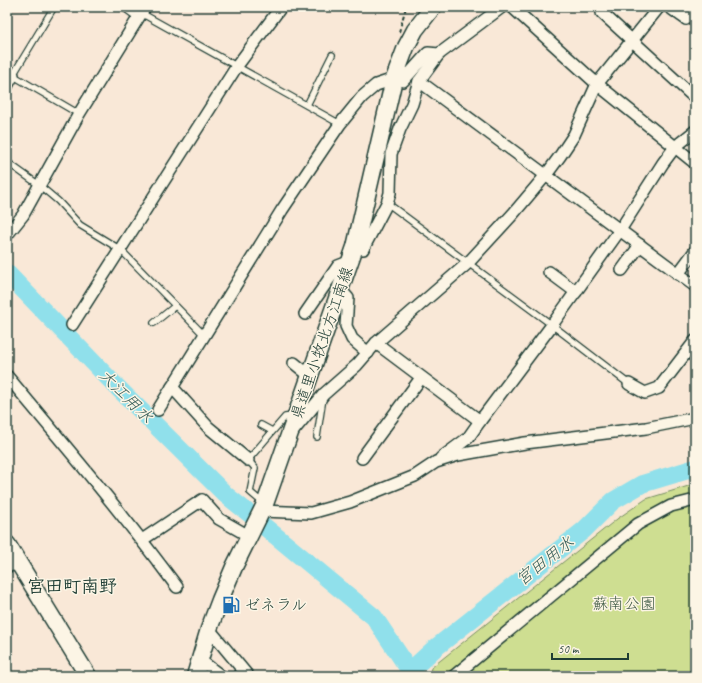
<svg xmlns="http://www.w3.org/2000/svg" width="702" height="683" font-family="Caveat,'Klee One',sans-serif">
	<rect width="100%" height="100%" fill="#f9e8d7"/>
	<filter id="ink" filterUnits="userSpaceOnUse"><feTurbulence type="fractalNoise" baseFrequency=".025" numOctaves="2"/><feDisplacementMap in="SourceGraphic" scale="8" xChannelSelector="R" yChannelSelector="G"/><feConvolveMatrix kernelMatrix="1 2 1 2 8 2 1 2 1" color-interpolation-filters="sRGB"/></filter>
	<g filter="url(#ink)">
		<path fill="#cede91" stroke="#768e62" d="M 695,484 L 695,676 L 429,676 L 431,668 L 617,519 L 646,499 Z"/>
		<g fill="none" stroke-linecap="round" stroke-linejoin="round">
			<g stroke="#90e0eb" stroke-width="18">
				<path d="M 7,273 L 117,387 L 226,495 L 251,515"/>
				<path d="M 265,527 L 374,617 L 410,671"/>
				<path d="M 409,676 L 410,671 L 434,649 L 584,530 L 613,501 L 642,484 L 695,468"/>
			</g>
			<g stroke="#1f3d34" stroke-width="8">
				<g id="service">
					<path d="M 123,7 L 138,18"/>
					<path d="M 141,13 L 340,124"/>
					<path d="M 7,72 L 79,114"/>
					<path d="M 13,75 L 54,7"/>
					<path d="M 307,105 L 332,55"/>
					<path d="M 7,162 L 39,185 L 58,201 L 80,225 L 121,250 L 204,335"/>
					<path d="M 387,203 L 552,325 L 629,384"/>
					<path d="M 154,323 L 175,306"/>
					<path d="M 261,425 L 272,431"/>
					<path d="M 317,437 L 323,398"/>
					<path d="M 263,503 L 250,492 L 255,468 L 248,460 L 285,417 L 293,416"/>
				</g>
			</g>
			<g stroke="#1f3d34" stroke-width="14">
				<g id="minor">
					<path d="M 512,7 L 597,84 L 695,163"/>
					<path d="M 669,7 L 686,19 L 695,9"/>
					<path d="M 602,13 L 695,98"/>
					<path d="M 439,54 L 419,81 L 695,286"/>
					<path d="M 7,86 L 13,75"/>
					<path d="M 7,235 L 23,215 L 79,114 L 145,7"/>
					<path d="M 355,247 L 363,249 L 387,203 L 390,193 L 391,154 L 400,129 L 412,104 L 419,81"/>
					<path d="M 622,270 L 640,245"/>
					<path d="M 549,272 L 576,292"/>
					<path d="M 678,274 L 695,251"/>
					<path d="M 341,290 L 348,298 L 346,326 L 352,339 L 368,353"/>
					<path d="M 305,314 L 338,266 L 351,261"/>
					<path d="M 72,325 L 237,66 L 281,7"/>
					<path d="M 376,343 L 480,421 L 552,325 L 620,230 L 663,163 L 675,147 L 695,131"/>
					<path d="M 294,363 L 310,376"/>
					<path d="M 7,376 C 65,445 123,514 177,587"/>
					<path d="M 629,384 L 645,393 L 659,388 L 695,341"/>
					<path d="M 172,387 L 208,427 L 248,460"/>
					<path d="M 158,410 L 282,210 L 340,124 L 362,97 L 376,85 L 394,79 L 403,81 L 428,53 L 439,54 L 502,7"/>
					<path d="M 294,430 L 324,394 L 357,365 L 376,343 L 468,263 L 513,214 L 546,175 L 560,156 L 574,135 L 597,84 L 659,7"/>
					<path d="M 362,458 L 421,378"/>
					<path d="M 441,458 L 468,438 L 480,421"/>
					<path d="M 262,511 L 311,513 L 350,502 L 415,476 L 436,462 L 458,455 L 525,443 L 646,428 L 695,418"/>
					<path d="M 142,540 L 202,500 L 219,519 L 249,536"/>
					<path d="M 7,566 L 20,564"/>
					<path d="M 209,629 L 248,676"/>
					<path d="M 200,660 L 221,676"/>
					<path d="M 454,676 L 638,524 L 671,506 L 695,500"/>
				</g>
			</g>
			<g stroke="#1f3d34" stroke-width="19">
				<g id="secondary">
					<path d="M 7,544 L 88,676"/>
					<path d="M 195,676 L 209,629 L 220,600 L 234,567 L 265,504 L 355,247 L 394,79 L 406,47 L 415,30 L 433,7"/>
				</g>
			</g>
			<path stroke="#1f3d34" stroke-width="2" stroke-dasharray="4 3" stroke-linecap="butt" d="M 399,32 L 406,7"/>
			<use href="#service" stroke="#fcf5e5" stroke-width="5.5"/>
			<use href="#minor" stroke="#fcf5e5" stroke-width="11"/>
			<use href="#secondary" stroke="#fcf5e5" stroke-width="16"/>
		</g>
	</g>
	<defs>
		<g id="fuel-bare" transform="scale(1.38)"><path d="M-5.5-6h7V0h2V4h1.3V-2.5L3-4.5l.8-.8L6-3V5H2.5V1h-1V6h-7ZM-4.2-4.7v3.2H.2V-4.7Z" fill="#1f6fb2" stroke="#fcf5e5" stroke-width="2.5" paint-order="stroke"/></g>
	</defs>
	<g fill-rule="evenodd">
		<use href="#fuel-bare" x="231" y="605"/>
	</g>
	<g text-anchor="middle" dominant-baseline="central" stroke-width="3" stroke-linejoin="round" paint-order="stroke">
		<g font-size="16" fill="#1f3d34" stroke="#fcf5e5">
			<text transform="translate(322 343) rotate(-71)">県道里小牧北方江南線</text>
		</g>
		<g font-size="16" fill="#425d47" stroke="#fcf5e5">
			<text x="624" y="604">蘇南公園</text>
		</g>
		<g font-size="16" fill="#1f3d34" stroke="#fcf5e5" text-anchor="start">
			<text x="244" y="605">ゼネラル</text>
		</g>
		<g font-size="17" font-style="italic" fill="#365e59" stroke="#fcf5e5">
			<text transform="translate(126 396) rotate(45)">大江用水</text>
			<text transform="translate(545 561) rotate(-38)">宮田用水</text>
		</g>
		<g font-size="18" font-weight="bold" fill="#1f3d34" stroke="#fcf5e5">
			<text x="72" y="586">宮田町南野</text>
		</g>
	</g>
	<rect width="702" height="683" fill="none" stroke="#fcf5e5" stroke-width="24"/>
	<rect x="12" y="12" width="678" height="659" fill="none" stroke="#1f3d34" stroke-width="1.5" filter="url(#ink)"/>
	<path d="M552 653v6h76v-6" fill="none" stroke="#1f3d34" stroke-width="2"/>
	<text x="558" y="653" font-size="12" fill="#1f3d34" stroke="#fcf5e5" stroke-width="3" paint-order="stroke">50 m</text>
</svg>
